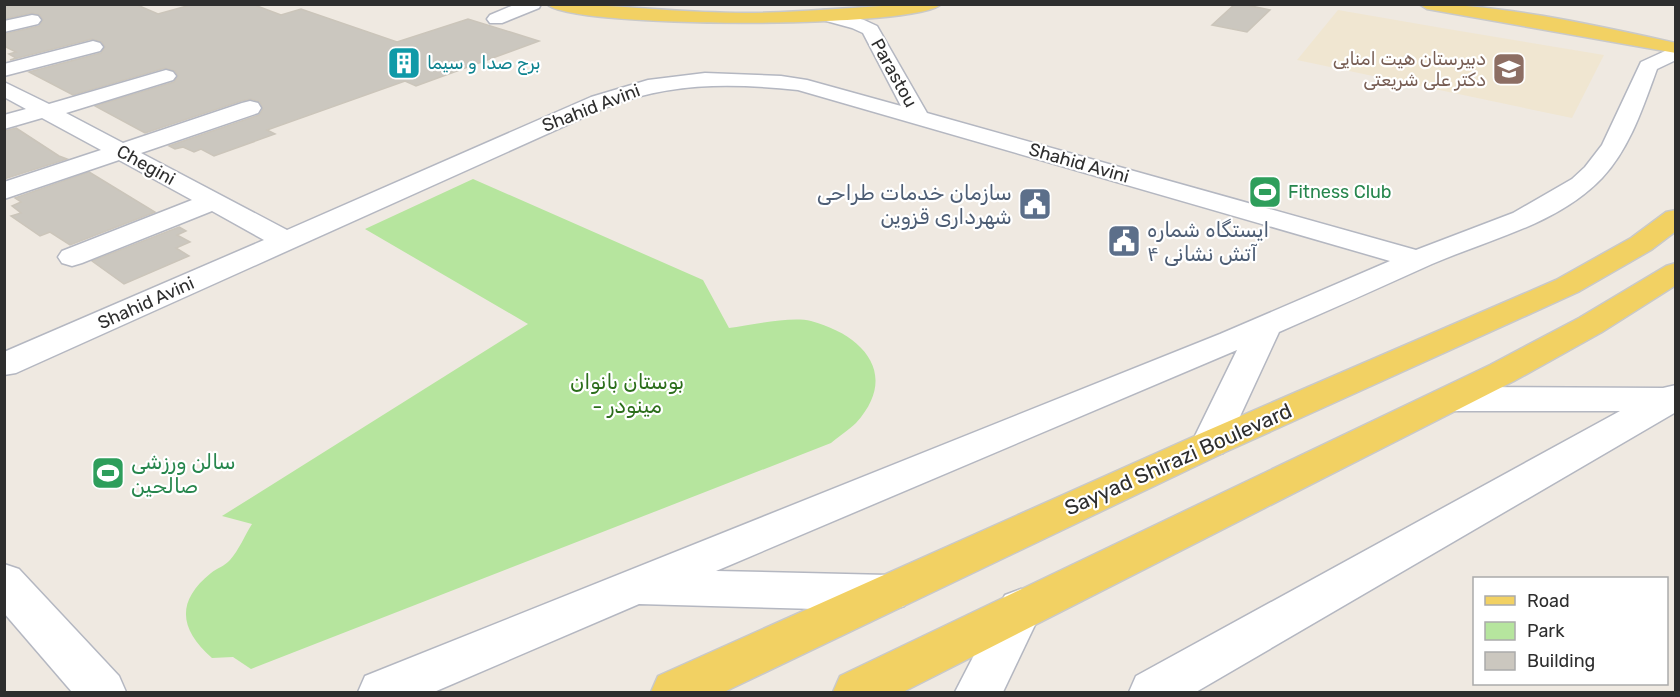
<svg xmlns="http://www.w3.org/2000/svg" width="1680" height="697" font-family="Rubik,'Noto Sans Arabic',sans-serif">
	<rect width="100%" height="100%" fill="#efe9e1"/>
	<path fill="#f0e6d1" d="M 1338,10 L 1442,28 L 1604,55 L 1572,118 L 1297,60 Z"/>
	<path fill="#b6e59e" d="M 473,179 L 703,280 L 729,328 C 751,325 791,316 811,321 C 863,335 900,374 856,423 C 849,430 839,436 831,443 L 251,669 L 233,657 L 212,658 C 180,630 175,602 211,573 C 217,568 225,566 230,560 C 239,550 245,535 252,524 L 222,516 L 528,324 L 365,229 Z"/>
	<g fill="#cbc7bf" stroke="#cbc5ba" stroke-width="1.5">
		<path d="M 4,4 L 135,4 L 158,14 L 194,4 L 252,4 L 281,15 L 301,9 L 397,42 L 468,19 L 539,41 L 416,86 L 405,81 L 267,130 L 275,134 L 214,156 L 201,149 L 194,152 L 183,147 L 175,149 L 169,146 L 259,115 L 263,109 L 260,102 L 251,99 L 241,101 L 145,133 L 95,106 L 174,82 L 178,76 L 175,71 L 165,68 L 73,95 L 29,72 L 101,53 L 105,47 L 102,42 L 92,39 L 10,60 L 16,58 L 9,54 L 16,52 L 4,46 L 4,34 L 39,26 L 43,20 L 40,15 L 32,13 L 4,19 Z"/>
		<path d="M 1235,4 L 1242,4 L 1270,10 L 1247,32 L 1212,25 Z"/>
		<path d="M 16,128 L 59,156 L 67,159 L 4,179 L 4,131 Z"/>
		<path d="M 89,172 L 155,212 L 70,245 L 50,232 L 40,236 L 11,216 L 21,213 L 12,206 L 21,202 L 15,198 Z"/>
		<path d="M 179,227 L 186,231 L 177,235 L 190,242 L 176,248 L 189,256 L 124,284 L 92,261 Z"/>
	</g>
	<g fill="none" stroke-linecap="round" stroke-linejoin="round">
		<g stroke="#b4b7c1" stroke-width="3">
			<g id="minor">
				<path d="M 516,4 L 541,4 L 539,8 L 502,23 L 490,23 L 487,19 L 490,15 Z"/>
				<path d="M 825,10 L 864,20 L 877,26 L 927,113 L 1416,250 L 1513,213 L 1572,179 L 1585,167 L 1602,145 L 1641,62 L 1676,46 L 1676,60 L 1657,69 C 1643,107 1630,148 1602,178 C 1557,225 1489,239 1432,264 C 1381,287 1330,310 1279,332 L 1223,453 L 1210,457 L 1197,453 L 1191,444 L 1237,350 L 716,571 L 888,575 L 904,580 L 910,593 L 904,606 L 888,611 L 639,604 L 434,692 L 358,692 L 365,676 L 1220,334 L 1390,261 L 798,90 C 731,83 671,82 607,107 L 16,373 L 4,375 L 4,352 L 264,240 L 212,211 L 82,263 L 72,266 L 62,263 L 58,257 L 62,251 L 192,200 L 119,160 L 4,199 L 4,182 L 101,150 L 42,118 L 4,129 L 4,115 L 26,109 L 4,97 L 4,82 L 49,104 L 159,72 L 166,70 L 173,72 L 176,76 L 173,80 L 66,113 L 123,143 L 242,103 L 250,101 L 258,103 L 261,108 L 258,113 L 141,153 L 287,230 L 591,97 L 648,80 L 705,73 L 781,76 L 807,80 L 901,106 L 863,33 L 852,28 L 819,19 L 816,15 L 819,11 Z"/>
				<path d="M 32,15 L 38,16 L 41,20 L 38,24 L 4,32 L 4,21 Z"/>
				<path d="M 93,41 L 100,43 L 103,47 L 100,51 L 4,76 L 4,64 Z"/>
				<path d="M 1676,385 L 1676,412 L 1196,692 L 1129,692 L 1136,676 L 1620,411 L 1450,411 L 1438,407 L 1432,399 L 1438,391 L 1450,387 L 1663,388 Z"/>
				<path d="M 4,564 L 19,569 L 119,676 L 126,692 L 72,692 L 4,613 Z"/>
				<path d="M 1021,589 L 1037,595 L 1043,608 L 1003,692 L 955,692 L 1005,595 Z"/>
			</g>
		</g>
		<g stroke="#c9c9c9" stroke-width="3">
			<g id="major">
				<path d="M 547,4 C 613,4 678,13 744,13 C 810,13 875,4 941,4 C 920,29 568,29 547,4 Z"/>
				<path d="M 1419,4 C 1501,4 1594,25 1676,43 L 1676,53 L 1427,9 Z"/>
				<path d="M 1676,210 L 1676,231 L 1651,250 L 1578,292 L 1223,453 L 724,692 L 651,692 L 658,676 L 1197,435 L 1556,280 L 1631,238 L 1666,212 Z"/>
				<path d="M 1676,263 L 1676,285 L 1602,332 L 1514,381 L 903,692 L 833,692 L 840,676 L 1490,365 L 1579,318 L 1666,266 Z"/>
			</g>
		</g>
		<use href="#minor" fill="#fff" fill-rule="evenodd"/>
		<use href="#major" fill="#f2d163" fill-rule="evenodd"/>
	</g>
	<defs>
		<g id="building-square" transform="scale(1.725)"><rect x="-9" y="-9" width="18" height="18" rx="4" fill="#0f9aa8" stroke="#fff"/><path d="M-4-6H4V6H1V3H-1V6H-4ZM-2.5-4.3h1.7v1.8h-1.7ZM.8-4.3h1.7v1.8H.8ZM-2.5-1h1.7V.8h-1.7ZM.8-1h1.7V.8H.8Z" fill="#fff"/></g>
		<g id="school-square" transform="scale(1.725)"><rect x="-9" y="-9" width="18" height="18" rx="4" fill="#8d6e63" stroke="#fff"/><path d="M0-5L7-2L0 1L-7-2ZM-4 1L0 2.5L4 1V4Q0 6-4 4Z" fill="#fff"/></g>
		<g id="stadium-square" transform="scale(1.725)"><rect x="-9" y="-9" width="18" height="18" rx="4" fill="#2e9e5b" stroke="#fff"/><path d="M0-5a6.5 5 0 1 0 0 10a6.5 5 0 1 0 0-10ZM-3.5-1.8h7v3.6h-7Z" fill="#fff"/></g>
		<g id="civic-square" transform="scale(1.725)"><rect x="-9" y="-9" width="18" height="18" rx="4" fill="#5c6f8a" stroke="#fff"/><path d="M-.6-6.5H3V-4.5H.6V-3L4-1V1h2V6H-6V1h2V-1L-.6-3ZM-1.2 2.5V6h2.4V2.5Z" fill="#fff"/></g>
	</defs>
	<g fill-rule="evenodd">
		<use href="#building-square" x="404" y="63"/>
		<use href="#school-square" x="1509" y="69"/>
		<use href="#stadium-square" x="1265" y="192"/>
		<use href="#civic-square" x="1035" y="204"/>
		<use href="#civic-square" x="1124" y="241"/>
		<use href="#stadium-square" x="108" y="473"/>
	</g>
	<g text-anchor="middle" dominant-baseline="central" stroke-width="4.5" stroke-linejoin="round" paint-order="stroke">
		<g font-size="18" fill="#785e54" stroke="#fff" text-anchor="end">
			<text x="1486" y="59">دبیرستان هیت امنایی<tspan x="1486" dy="21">دکتر علی شریعتی</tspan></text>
		</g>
		<g font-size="18" fill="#0d838f" stroke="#fff" text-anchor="start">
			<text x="427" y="63">برج صدا و سیما</text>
		</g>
		<g font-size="18" fill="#2e2e2e" stroke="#fff">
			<text transform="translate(894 73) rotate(61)">Parastou</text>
			<text transform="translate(591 108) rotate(-21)">Shahid Avini</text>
			<text transform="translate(1079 163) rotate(16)">Shahid Avini</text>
			<text transform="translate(146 165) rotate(29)">Chegini</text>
			<text transform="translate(146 303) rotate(-24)">Shahid Avini</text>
		</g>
		<g font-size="18" fill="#27864d" stroke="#fff" text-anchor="start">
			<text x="1288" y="192">Fitness Club</text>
		</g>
		<g font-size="21" fill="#4e5e75" stroke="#fff" text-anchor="end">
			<text x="1012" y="192">سازمان خدمات طراحی<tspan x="1012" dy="24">شهرداری قزوین</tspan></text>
			<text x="1147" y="229" text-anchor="start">ایستگاه شماره<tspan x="1147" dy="24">۴ آتش نشانی</tspan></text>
		</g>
		<g font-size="21" fill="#2c6e1b" stroke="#fff">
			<text x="627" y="381">بوستان بانوان<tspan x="627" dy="24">- مینودر</tspan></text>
		</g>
		<g font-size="21" fill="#2e2e2e" stroke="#fff">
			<text transform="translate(1178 459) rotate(-24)">Sayyad Shirazi Boulevard</text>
		</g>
		<g font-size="21" fill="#27864d" stroke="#fff" text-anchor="start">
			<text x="131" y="461">سالن ورزشی<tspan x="131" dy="24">صالحین</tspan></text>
		</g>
	</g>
	<rect width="1680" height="697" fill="none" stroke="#2e2e2e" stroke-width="12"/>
	<rect x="1473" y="577" width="195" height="108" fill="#ffffff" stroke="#ababab" stroke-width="1.5"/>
	<rect x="1485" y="596" width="30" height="9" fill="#f2d163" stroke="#ababab" stroke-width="1.5"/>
	<text x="1527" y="607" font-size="18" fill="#2e2e2e">Road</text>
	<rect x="1485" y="622" width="30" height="18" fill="#b6e59e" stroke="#ababab" stroke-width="1.5"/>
	<text x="1527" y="637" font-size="18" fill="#2e2e2e">Park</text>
	<rect x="1485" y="652" width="30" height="18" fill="#cbc7bf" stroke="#ababab" stroke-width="1.5"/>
	<text x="1527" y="667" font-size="18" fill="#2e2e2e">Building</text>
</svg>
